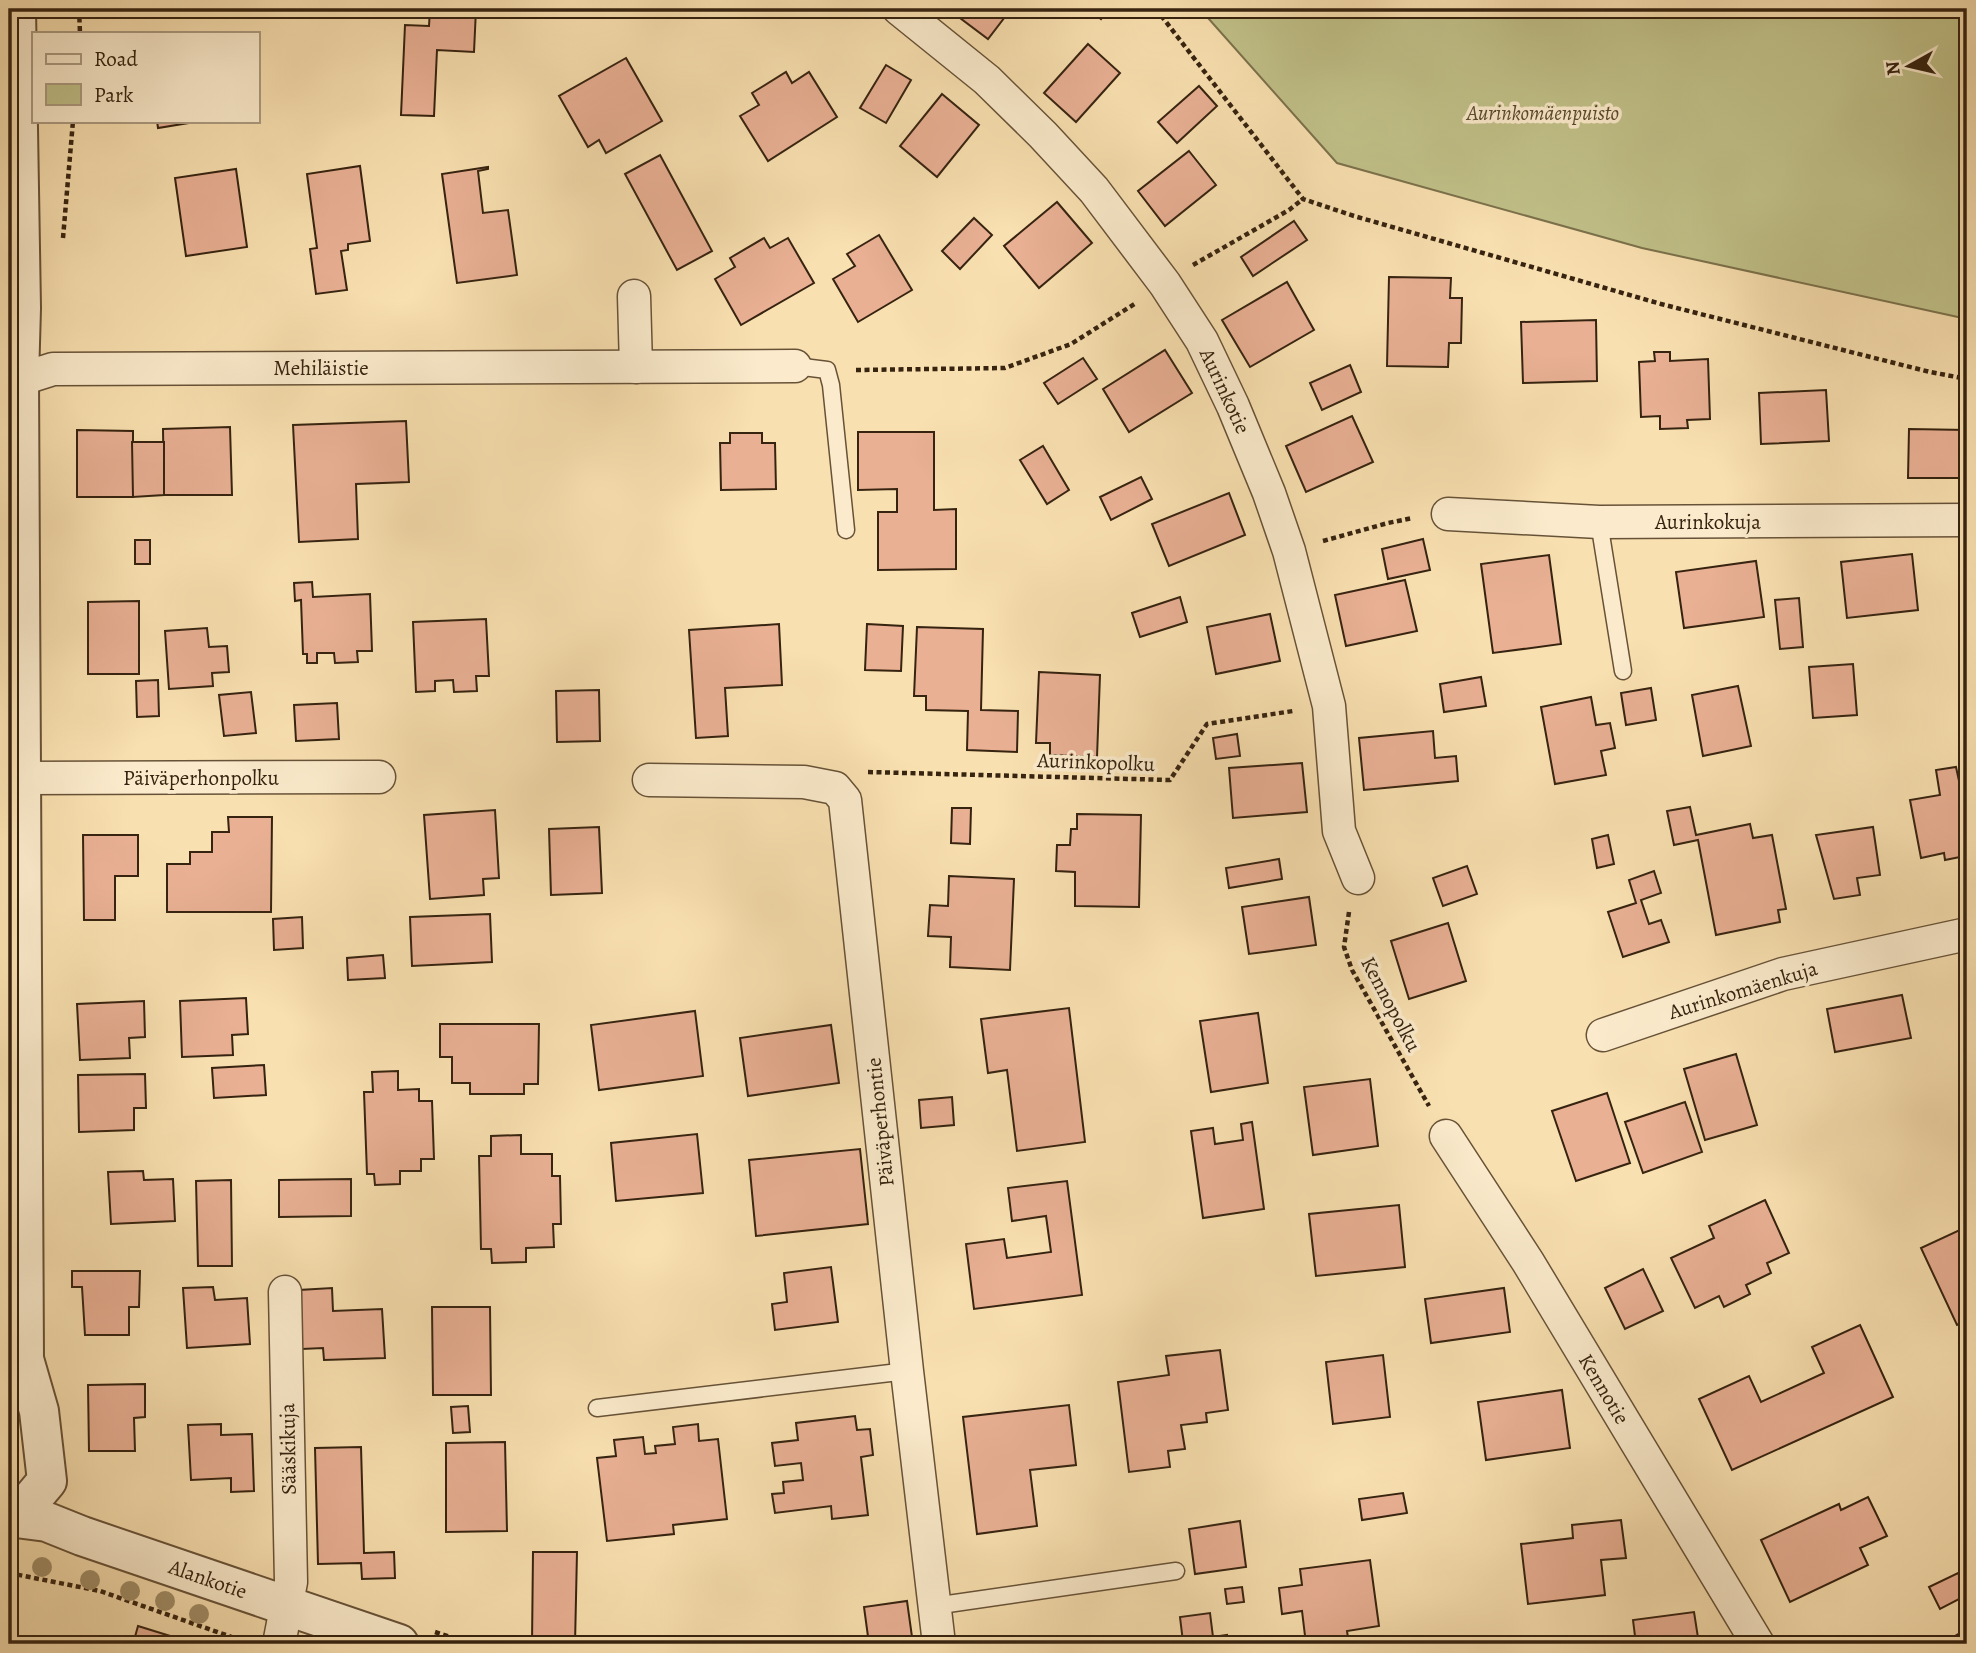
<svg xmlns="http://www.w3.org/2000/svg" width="1976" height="1653" font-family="Alegreya,serif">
	<rect width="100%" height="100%" fill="#f9e0b0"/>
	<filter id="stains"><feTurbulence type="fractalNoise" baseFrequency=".00286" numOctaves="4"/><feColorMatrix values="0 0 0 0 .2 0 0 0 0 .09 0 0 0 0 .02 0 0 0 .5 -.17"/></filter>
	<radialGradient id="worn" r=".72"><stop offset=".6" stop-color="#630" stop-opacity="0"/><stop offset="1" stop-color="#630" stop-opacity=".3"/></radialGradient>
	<path fill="#c1c189" stroke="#7c724c" stroke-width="2" d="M 1200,9 L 1967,9 L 1967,319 L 1642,248 L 1337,163 Z"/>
	<g fill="#e9b094" stroke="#362310" stroke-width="2">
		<path d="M 430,9 L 476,9 L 474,52 L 437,50 L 434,116 L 401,115 L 405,25 L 429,26 Z"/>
		<path d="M 948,9 L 1011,9 L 988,39 Z"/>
		<path d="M 1088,9 L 1109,9 L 1101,19 Z"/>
		<path d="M 1088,44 L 1120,73 L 1076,122 L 1044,93 Z"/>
		<path d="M 626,58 L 662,121 L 606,153 L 599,140 L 588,147 L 559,96 Z"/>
		<path d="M 886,65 L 911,80 L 886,123 L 860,108 Z"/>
		<path d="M 786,72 L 792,83 L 809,72 L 837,117 L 768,161 L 740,116 L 759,105 L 752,93 Z"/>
		<path d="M 1199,86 L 1217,106 L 1177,143 L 1158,122 Z"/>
		<path d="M 942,94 L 979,125 L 937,177 L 900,146 Z"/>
		<path d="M 157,121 L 201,121 L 158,128 Z"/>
		<path d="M 1189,151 L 1216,185 L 1165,226 L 1138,191 Z"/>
		<path d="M 660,155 L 712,251 L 677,270 L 625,174 Z"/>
		<path d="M 360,166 L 370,241 L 348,244 L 348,250 L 341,251 L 347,290 L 316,294 L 310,249 L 317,248 L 307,174 Z"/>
		<path d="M 488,167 L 488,169 L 478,171 L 483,213 L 508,210 L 517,275 L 457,283 L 442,174 Z"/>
		<path d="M 236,169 L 247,247 L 186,256 L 175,178 Z"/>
		<path d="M 1057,202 L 1092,243 L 1039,288 L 1004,246 Z"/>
		<path d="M 974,218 L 992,235 L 960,269 L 942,251 Z"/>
		<path d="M 1294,221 L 1307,240 L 1253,276 L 1241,257 Z"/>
		<path d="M 879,235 L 912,290 L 858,322 L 833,279 L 855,266 L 847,254 Z"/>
		<path d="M 764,238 L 770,248 L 788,238 L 814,283 L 741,325 L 715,279 L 735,267 L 730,258 Z"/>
		<path d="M 1389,277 L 1451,278 L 1450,298 L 1462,298 L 1461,343 L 1449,343 L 1448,367 L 1387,366 Z"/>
		<path d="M 1287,282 L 1314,330 L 1250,367 L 1222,320 Z"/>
		<path d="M 1596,320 L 1597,381 L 1523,383 L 1521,322 Z"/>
		<path d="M 1165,350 L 1192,393 L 1129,432 L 1103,389 Z"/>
		<path d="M 1654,352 L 1670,352 L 1670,361 L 1708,359 L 1710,419 L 1687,420 L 1688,428 L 1660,429 L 1660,416 L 1641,417 L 1639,362 L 1655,361 Z"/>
		<path d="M 1083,358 L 1097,379 L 1058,404 L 1044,383 Z"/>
		<path d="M 1350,365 L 1361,392 L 1322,410 L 1310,383 Z"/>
		<path d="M 1826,390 L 1829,441 L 1761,444 L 1759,393 Z"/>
		<path d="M 1352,416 L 1373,462 L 1306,492 L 1286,446 Z"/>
		<path d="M 406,421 L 409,482 L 356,484 L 358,539 L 299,542 L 293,425 Z"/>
		<path d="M 230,427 L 232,495 L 164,495 L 163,429 Z"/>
		<path d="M 1909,429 L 1967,430 L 1967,478 L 1908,478 Z"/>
		<path d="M 77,430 L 133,431 L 133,497 L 77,497 Z"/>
		<path d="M 858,432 L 934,432 L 934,510 L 956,509 L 956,569 L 878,570 L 878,512 L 897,512 L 897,489 L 858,490 Z"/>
		<path d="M 730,433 L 762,433 L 762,443 L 775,443 L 776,489 L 721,490 L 720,443 L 730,443 Z"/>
		<path d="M 132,442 L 164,442 L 164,495 L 133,497 Z"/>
		<path d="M 1043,446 L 1069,490 L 1047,504 L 1020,460 Z"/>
		<path d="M 1141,477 L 1152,499 L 1111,520 L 1100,497 Z"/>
		<path d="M 1229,493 L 1245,535 L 1169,566 L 1152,524 Z"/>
		<path d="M 1423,539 L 1430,570 L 1388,579 L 1382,549 Z"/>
		<rect x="135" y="540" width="15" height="24"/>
		<path d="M 1912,554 L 1918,610 L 1847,618 L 1841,562 Z"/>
		<path d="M 1549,555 L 1561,644 L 1493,653 L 1481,564 Z"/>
		<path d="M 1756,561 L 1764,617 L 1684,628 L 1676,572 Z"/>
		<path d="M 1967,564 L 1967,627 L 1961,565 Z"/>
		<path d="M 1405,580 L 1417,631 L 1346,646 L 1335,595 Z"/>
		<path d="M 312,582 L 313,597 L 370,594 L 372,651 L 357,651 L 358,662 L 335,663 L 334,653 L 317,653 L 317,663 L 307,663 L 307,654 L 303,654 L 301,600 L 295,601 L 294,583 Z"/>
		<path d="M 1180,597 L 1187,622 L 1140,637 L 1132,613 Z"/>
		<path d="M 1799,598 L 1803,647 L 1780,649 L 1775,600 Z"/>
		<path d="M 139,601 L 139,674 L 88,674 L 88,602 Z"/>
		<path d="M 1270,614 L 1280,661 L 1216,674 L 1207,627 Z"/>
		<path d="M 486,619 L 489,676 L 476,676 L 477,691 L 454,692 L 453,680 L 435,681 L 435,691 L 416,692 L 413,622 Z"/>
		<path d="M 779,624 L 782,685 L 725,688 L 728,736 L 696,738 L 689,630 Z"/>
		<path d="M 867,624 L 903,626 L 901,671 L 865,670 Z"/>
		<path d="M 917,627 L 983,629 L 981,710 L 1018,711 L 1017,752 L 967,750 L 968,711 L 926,710 L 926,696 L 914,696 Z"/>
		<path d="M 207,628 L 209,647 L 227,646 L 229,672 L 212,673 L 213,686 L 169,689 L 165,631 Z"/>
		<path d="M 1853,664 L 1857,715 L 1813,718 L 1809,667 Z"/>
		<path d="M 1039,672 L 1100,675 L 1097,757 L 1050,755 L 1050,743 L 1036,743 Z"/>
		<path d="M 1481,677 L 1486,706 L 1444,712 L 1440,684 Z"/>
		<path d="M 158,680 L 159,716 L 137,717 L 136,681 Z"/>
		<path d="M 1738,686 L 1751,746 L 1703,756 L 1692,695 Z"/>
		<path d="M 1651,688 L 1656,720 L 1626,725 L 1621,693 Z"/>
		<path d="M 599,690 L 600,741 L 557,742 L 556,691 Z"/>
		<path d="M 251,692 L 256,733 L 224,736 L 219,695 Z"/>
		<path d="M 1591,697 L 1596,725 L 1610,723 L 1615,748 L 1601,751 L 1606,775 L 1555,784 L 1541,707 Z"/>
		<path d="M 337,703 L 339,739 L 296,741 L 294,705 Z"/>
		<path d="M 1433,731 L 1435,758 L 1456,756 L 1458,781 L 1364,790 L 1359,738 Z"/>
		<path d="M 1237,734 L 1240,756 L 1216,759 L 1213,738 Z"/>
		<path d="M 1302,763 L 1307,812 L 1233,818 L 1229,768 Z"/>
		<path d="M 1956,767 L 1961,790 L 1967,789 L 1967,844 L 1963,845 L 1965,856 L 1945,860 L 1944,853 L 1921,858 L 1910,800 L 1940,795 L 1936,770 Z"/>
		<path d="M 1690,807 L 1696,835 L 1750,824 L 1753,838 L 1772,835 L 1786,909 L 1778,910 L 1780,922 L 1716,935 L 1698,840 L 1674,845 L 1667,811 Z"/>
		<path d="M 952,808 L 971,808 L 970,844 L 951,843 Z"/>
		<path d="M 495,810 L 499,878 L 483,879 L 484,895 L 430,899 L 424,815 Z"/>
		<path d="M 1077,814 L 1141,815 L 1139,907 L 1075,906 L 1075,872 L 1056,871 L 1057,845 L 1070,845 L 1071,829 L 1077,829 Z"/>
		<path d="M 228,817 L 272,817 L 271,912 L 167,912 L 167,864 L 190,864 L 190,852 L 212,852 L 212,832 L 229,832 Z"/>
		<path d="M 599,827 L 602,893 L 551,895 L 549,829 Z"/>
		<path d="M 1873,827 L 1880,875 L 1857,878 L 1860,895 L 1834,899 L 1816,835 Z"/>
		<path d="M 83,835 L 138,835 L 138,876 L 115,876 L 115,920 L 84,920 Z"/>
		<path d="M 1608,835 L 1614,864 L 1597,868 L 1592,839 Z"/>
		<path d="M 1279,859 L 1282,879 L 1229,888 L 1226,868 Z"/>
		<path d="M 1467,866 L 1477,894 L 1443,906 L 1433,878 Z"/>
		<path d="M 1654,871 L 1661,893 L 1641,900 L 1649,924 L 1661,920 L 1669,942 L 1623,957 L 1608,912 L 1636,903 L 1629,880 Z"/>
		<path d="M 949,876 L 1014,879 L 1010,970 L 950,967 L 951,937 L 928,936 L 930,905 L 948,906 Z"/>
		<path d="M 1309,897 L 1316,945 L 1249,954 L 1242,907 Z"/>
		<path d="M 490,914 L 492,962 L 412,966 L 410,917 Z"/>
		<path d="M 302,917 L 303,948 L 274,950 L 273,919 Z"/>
		<path d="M 1448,923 L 1466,981 L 1409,999 L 1391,941 Z"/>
		<path d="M 383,955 L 385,978 L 348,980 L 347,958 Z"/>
		<path d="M 1902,995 L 1911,1038 L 1835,1052 L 1827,1009 Z"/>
		<path d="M 246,998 L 248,1034 L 232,1035 L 233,1055 L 182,1057 L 180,1001 Z"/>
		<path d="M 144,1001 L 145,1037 L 129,1038 L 130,1058 L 80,1060 L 77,1004 Z"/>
		<path d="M 1069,1008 L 1085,1142 L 1017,1151 L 1007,1070 L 988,1073 L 981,1019 Z"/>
		<path d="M 695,1011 L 703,1076 L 599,1090 L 591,1025 Z"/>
		<path d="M 1258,1013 L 1268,1083 L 1211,1092 L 1200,1021 Z"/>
		<path d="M 440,1024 L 539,1024 L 538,1084 L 524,1084 L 524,1094 L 470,1094 L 470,1083 L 452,1083 L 452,1057 L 440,1057 Z"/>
		<path d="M 831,1025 L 839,1083 L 748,1096 L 740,1038 Z"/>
		<path d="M 1736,1054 L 1757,1125 L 1705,1140 L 1684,1069 Z"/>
		<path d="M 264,1065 L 266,1095 L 214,1098 L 212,1068 Z"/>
		<path d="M 398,1071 L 398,1090 L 419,1089 L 419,1101 L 432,1101 L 434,1159 L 421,1159 L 421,1171 L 400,1171 L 400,1184 L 375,1185 L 374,1174 L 367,1174 L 364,1092 L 373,1092 L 372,1072 Z"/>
		<path d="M 145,1074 L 146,1108 L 134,1108 L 134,1130 L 79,1132 L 78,1075 Z"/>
		<path d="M 1370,1079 L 1378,1146 L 1313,1155 L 1304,1087 Z"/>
		<path d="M 1607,1093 L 1630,1163 L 1576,1181 L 1552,1111 Z"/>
		<path d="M 952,1097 L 954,1125 L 921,1128 L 919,1100 Z"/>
		<path d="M 1685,1102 L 1702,1152 L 1643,1173 L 1625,1122 Z"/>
		<path d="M 1252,1122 L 1264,1209 L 1203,1218 L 1191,1131 L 1213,1128 L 1215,1144 L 1243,1140 L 1241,1124 Z"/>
		<path d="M 697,1134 L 703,1193 L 616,1201 L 611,1143 Z"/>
		<path d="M 521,1135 L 521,1154 L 552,1154 L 552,1176 L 560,1176 L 561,1224 L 553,1224 L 554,1247 L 526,1248 L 526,1262 L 492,1263 L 491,1249 L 481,1249 L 479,1156 L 491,1156 L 491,1136 Z"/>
		<path d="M 860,1149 L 868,1224 L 756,1236 L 749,1160 Z"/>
		<path d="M 143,1171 L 144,1180 L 173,1179 L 175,1221 L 111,1224 L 108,1172 Z"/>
		<path d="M 351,1179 L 351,1216 L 279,1217 L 279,1180 Z"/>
		<path d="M 231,1180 L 232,1266 L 198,1266 L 196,1181 Z"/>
		<path d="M 1067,1181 L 1082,1295 L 974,1309 L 966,1244 L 1004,1239 L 1007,1258 L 1051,1252 L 1046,1216 L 1012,1221 L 1008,1188 Z"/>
		<path d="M 1765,1200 L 1789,1253 L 1767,1263 L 1771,1273 L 1746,1285 L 1750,1294 L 1724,1307 L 1719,1296 L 1695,1308 L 1671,1258 L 1714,1238 L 1709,1226 Z"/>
		<path d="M 1399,1205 L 1405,1267 L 1316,1276 L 1309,1214 Z"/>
		<path d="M 1964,1228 L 1967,1235 L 1967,1320 L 1957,1325 L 1921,1248 Z"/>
		<path d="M 831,1267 L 838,1322 L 775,1330 L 772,1304 L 787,1302 L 784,1273 Z"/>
		<path d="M 1643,1269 L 1663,1311 L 1625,1329 L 1605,1288 Z"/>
		<path d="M 72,1271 L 140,1271 L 139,1307 L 129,1307 L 129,1335 L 85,1335 L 82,1287 L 72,1287 Z"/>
		<path d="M 213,1287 L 215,1300 L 247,1298 L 250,1344 L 187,1348 L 183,1288 Z"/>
		<path d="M 332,1288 L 333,1311 L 382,1309 L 385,1358 L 324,1360 L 323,1348 L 302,1349 L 299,1290 Z"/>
		<path d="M 1504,1288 L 1510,1332 L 1431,1343 L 1425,1299 Z"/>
		<path d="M 432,1307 L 490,1307 L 491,1395 L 433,1395 Z"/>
		<path d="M 1860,1325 L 1893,1397 L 1732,1470 L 1699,1399 L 1749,1376 L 1761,1402 L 1824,1373 L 1812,1347 Z"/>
		<path d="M 1220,1350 L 1228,1410 L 1206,1413 L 1207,1422 L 1181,1425 L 1185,1449 L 1168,1451 L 1170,1467 L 1129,1472 L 1118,1382 L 1169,1375 L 1166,1356 Z"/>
		<path d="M 1383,1355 L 1390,1417 L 1333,1424 L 1326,1362 Z"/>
		<path d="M 145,1384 L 145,1417 L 134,1418 L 135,1451 L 89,1451 L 88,1385 Z"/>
		<path d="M 1562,1390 L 1570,1448 L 1486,1460 L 1478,1402 Z"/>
		<path d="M 1069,1405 L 1076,1465 L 1030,1470 L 1037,1526 L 977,1534 L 963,1417 Z"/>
		<path d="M 468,1406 L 470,1432 L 453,1433 L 451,1407 Z"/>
		<path d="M 855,1416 L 857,1430 L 870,1429 L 873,1455 L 861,1457 L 868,1515 L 832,1519 L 831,1506 L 775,1513 L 772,1494 L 784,1493 L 783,1482 L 803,1480 L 801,1463 L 775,1466 L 772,1443 L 798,1440 L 796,1423 Z"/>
		<path d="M 221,1424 L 221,1435 L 252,1434 L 254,1491 L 231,1492 L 231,1478 L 191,1480 L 188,1425 Z"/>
		<path d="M 698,1424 L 699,1441 L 718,1439 L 727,1519 L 673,1525 L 674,1534 L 607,1541 L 597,1458 L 616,1456 L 614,1440 L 643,1437 L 645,1454 L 656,1453 L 655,1446 L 675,1444 L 673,1427 Z"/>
		<path d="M 505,1442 L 507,1531 L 446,1532 L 446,1443 Z"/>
		<path d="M 361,1447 L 364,1553 L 394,1552 L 395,1578 L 362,1579 L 361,1563 L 318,1564 L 315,1448 Z"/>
		<path d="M 1403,1493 L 1407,1513 L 1362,1520 L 1359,1499 Z"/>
		<path d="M 1868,1497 L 1887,1536 L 1860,1548 L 1868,1565 L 1790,1602 L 1761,1540 L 1839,1504 L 1841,1510 Z"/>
		<path d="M 1621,1520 L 1626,1558 L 1601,1560 L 1605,1595 L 1528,1604 L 1521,1544 L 1573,1538 L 1572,1525 Z"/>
		<path d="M 1240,1521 L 1246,1567 L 1195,1574 L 1189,1529 Z"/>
		<path d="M 533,1552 L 577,1552 L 575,1644 L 532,1644 Z"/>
		<path d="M 1370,1560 L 1379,1626 L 1347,1631 L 1349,1644 L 1306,1644 L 1302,1611 L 1282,1614 L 1279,1588 L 1302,1585 L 1300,1569 Z"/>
		<path d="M 1958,1573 L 1967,1591 L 1967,1595 L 1940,1609 L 1929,1587 Z"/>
		<path d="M 1242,1587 L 1244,1602 L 1227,1604 L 1225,1589 Z"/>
		<path d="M 907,1601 L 913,1644 L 869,1644 L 864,1607 Z"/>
		<path d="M 1694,1612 L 1699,1644 L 1636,1644 L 1633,1620 Z"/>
		<path d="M 1210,1613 L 1213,1637 L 1227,1635 L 1228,1644 L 1168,1644 L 1183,1642 L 1180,1617 Z"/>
		<path d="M 138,1626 L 196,1644 L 133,1644 Z"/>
		<path d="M 1962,1632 L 1967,1644 L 1951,1644 L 1948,1640 Z"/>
	</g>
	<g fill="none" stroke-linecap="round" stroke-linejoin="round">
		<g stroke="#675238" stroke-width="19">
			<g id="service">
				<path d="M 795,366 L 827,370 L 831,385 L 846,530"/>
				<path d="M 1599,522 L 1623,671"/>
				<path d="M 597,1408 L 907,1371"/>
				<path d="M 934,1606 L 1176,1571"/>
			</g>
		</g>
		<g stroke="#675238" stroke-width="35">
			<g id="minor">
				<path d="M 899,9 L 987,80 L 1043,135 L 1094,190 L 1165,284 L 1202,341 L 1233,406 L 1269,493 L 1289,551 L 1329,706 L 1339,831 L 1358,878"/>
				<path d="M 634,296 L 636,367"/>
				<path d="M 9,383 L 53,369 L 795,366"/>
				<path d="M 1448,514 L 1599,522 L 1967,520"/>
				<path d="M 22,778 L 379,777"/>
				<path d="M 649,780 L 804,782 L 835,788 L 845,800 L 907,1371 L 939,1644"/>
				<path d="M 1603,1035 L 1783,974 L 1967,934"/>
				<path d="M 1446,1136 L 1528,1262 L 1758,1644"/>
				<path d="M 279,1644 L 291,1582 L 285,1292"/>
			</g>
		</g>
		<g stroke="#675238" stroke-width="42">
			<g id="tertiary">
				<path d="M 16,1518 L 47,1481 L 39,1411 L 24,1359 L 19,379 L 21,308 L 16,9"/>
				<path d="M 16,1518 L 47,1522 L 82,1536 L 399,1644"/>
			</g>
		</g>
		<g stroke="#362310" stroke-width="4.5" stroke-dasharray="5 3.5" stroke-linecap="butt">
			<path d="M 79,9 L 80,33"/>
			<path d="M 1156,9 L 1303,199 L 1354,216 L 1661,304 L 1930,372 L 1967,379"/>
			<path d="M 63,238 L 73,121"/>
			<path d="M 1193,265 L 1289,210 L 1303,199"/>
			<path d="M 856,370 L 1005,368 L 1071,344 L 1136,303"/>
			<path d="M 1323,541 L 1388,523 L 1413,518"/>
			<path d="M 868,772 L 1170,780 L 1207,724 L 1293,711"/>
			<path d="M 1349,912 L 1344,947 L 1352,970 L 1429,1106"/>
			<path d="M 9,1573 L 100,1591 L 243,1641"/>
			<path d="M 435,1632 L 472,1644"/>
		</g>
		<use href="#service" stroke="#fbebcc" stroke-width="16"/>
		<use href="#minor" stroke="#fbebcc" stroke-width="32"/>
		<use href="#tertiary" stroke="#fbebcc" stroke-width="38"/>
	</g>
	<g fill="#a18e68">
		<circle cx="42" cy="1567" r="10"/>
		<circle cx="90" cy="1580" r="10"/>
		<circle cx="130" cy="1591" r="10"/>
		<circle cx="165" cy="1601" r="10"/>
		<circle cx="199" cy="1614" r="10"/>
	</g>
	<g text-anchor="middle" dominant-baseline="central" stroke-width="7" stroke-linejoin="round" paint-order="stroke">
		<g font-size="21" font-style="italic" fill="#594a2e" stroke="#fbebcc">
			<text x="1543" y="113">Aurinkomäenpuisto</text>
		</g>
		<g font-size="21" fill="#362310" stroke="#fbebcc">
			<text x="321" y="368">Mehiläistie</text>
			<text transform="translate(1225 391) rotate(65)">Aurinkotie</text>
			<text x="1708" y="522">Aurinkokuja</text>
			<text transform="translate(1096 762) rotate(2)">Aurinkopolku</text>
			<text x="201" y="778">Päiväperhonpolku</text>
			<text transform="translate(1743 990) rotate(-17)">Aurinkomäenkuja</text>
			<text transform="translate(1391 1004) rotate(62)">Kennopolku</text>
			<text transform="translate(880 1122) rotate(-96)">Päiväperhontie</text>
			<text transform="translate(1604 1389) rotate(59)">Kennotie</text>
			<text transform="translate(288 1449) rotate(-91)">Sääskikuja</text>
			<text transform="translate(208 1579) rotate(19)">Alankotie</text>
		</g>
	</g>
	<rect width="1976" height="1653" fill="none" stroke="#f9e0b0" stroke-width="35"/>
	<rect x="10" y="10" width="1955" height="1632" fill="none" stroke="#362310" stroke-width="3.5"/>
	<rect x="18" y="18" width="1941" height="1618" fill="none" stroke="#362310" stroke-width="2"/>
	<rect x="32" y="32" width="228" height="91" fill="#fbebcc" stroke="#ac9b81" stroke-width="2"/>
	<rect x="46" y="54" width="35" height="10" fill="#fbebcc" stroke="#ac9b81" stroke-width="2"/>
	<text x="94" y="66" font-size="21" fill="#362310">Road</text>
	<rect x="46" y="84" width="35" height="21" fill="#c1c189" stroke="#ac9b81" stroke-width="2"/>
	<text x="94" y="102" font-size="21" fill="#362310">Park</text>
	<g transform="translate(1909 66) rotate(262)" stroke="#fbebcc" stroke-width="5" paint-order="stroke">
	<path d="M0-5L12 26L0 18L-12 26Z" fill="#362310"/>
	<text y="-10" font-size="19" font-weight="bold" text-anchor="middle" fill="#362310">N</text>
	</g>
	<rect width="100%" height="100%" filter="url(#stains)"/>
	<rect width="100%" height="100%" fill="url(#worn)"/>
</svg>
